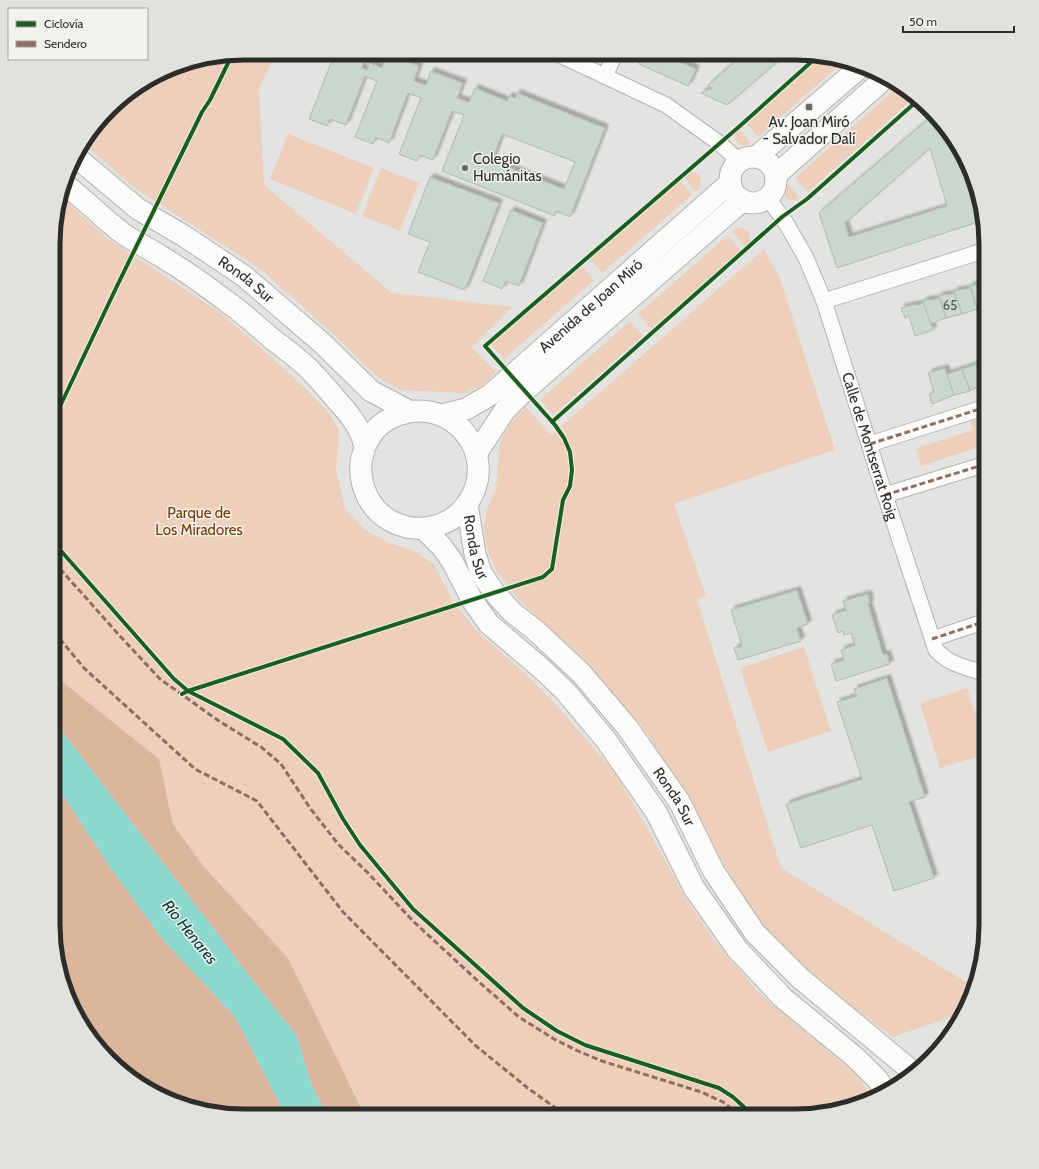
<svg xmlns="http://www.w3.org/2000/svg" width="1039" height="1169" font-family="Cabin,sans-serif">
	<defs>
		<filter id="shadow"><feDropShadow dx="3.5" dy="-3.5" stdDeviation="1" flood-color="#0004"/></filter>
	</defs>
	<rect width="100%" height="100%" fill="#e3e4e1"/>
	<g fill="#edcfbc">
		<path d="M 244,53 L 277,53 L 259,88 L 264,185 L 392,293 L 512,307 L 472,347 L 496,372 L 483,385 L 466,393 L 401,390 L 379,378 L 332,333 L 262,270 L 135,188 L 83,143 L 118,100 L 182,63 Z"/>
		<path d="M 822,55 L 842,63 L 758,137 L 746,123 Z"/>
		<path d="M 900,85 L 914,98 L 808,192 L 795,178 Z"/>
		<path d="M 738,128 L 751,143 L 746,146 C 735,144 732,138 738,128 Z"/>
		<path d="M 288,134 L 374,168 L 356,214 L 270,179 Z"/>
		<path d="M 381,168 L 419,183 L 400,231 L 362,216 Z"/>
		<path d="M 693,172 L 699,175 C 702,182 702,186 696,192 L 683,176 L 687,173 Z"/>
		<path d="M 679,179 L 692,195 L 602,273 L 589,258 Z"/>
		<path d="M 787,183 L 800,198 C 787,205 779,194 787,183 Z"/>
		<path d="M 62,198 L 108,239 L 221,313 L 298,381 L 326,409 L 339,429 L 338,451 L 336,469 L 345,508 L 364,529 L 389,543 L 413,550 L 434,564 L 455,605 L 481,635 L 521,670 L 548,696 L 614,771 L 651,835 L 685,897 L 714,940 L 759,993 L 858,1076 L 873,1098 L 856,1106 L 807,1116 L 365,1116 L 353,1089 L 204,867 L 173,823 L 159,759 L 54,675 L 55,219 Z"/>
		<path d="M 736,228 L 742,228 L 748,231 C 751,238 751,242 745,247 L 732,231 Z"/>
		<path d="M 728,235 L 741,251 L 651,329 L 638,314 Z"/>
		<path d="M 764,249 L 780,278 L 835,450 L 674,504 L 706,596 L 697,599 L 781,868 L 971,985 L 963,1013 L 893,1037 L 846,1002 L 801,966 L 761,922 L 747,904 L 717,852 L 682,787 L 641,725 L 581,657 L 519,600 L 497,572 L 489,554 L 485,539 L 484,527 L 486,512 L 496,489 L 500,443 L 505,432 L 514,419 L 526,407 L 551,435 Z"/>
		<path d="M 581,265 L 594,280 L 504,359 L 491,344 Z"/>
		<path d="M 630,321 L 643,336 L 553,415 L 540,400 Z"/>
		<path d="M 986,413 L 986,457 L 983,458 L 979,447 L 921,466 L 916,448 L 973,430 L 969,418 Z"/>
		<path d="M 804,647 L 831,731 L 768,752 L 740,668 Z"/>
		<path d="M 967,688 L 986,747 L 986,754 L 940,768 L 920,703 Z"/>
	</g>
	<g fill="#dbb69d">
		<path d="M 54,675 L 159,759 L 173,824 L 204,867 L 288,958 L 365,1116 L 327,1116 L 310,1081 L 297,1036 L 247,973 L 211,925 L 54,721 Z"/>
		<path d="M 54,784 L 63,795 L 112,870 L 165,942 L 236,1018 L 286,1116 L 232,1116 L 149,1091 L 85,1031 L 63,986 L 53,937 Z"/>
	</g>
	<path fill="#8dd9cf" d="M 54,721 L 211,925 L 247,973 L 297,1036 L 310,1081 L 327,1116 L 286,1116 L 236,1018 L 165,942 L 112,870 L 63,795 L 54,784 Z"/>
	<g fill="#c9d7cc" stroke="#b5b7b5" fill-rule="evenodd" filter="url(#shadow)">
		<path d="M 335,53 L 374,53 L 370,63 L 382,68 L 388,53 L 419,66 L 414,81 L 426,85 L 431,71 L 463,83 L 457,98 L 469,102 L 475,88 L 507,101 L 509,96 L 515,98 L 517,93 L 605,128 L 570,217 L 556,211 L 555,216 L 442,171 L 464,115 L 452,111 L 433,160 L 420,155 L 417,161 L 399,154 L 421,98 L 408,93 L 389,143 L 376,137 L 373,144 L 355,137 L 377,81 L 365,76 L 346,125 L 330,119 L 327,126 L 309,119 ZM 364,61 L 369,63 L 367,70 L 362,68 ZM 502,134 L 575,162 L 564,189 L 492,161 Z"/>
		<path d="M 644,54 L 676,54 L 673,59 L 696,69 L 688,86 L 639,64 Z"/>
		<path d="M 744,54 L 785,55 L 727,105 L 701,93 L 712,88 L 708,85 Z"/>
		<path d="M 932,116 L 954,139 L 978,222 L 837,268 L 819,213 ZM 930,148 L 947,206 L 849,237 L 845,223 Z"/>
		<path d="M 430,177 L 499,203 L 465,290 L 418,272 L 430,242 L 408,234 Z"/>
		<path d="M 511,210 L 543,223 L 519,286 L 506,281 L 502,289 L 483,281 Z"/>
		<path d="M 985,281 L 986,306 L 977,309 L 970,286 L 978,284 L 978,285 L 985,283 Z"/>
		<path d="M 969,286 L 970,286 L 977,309 L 962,314 L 954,291 L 970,288 Z"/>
		<path d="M 954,291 L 962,314 L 946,318 L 939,296 L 947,294 L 947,295 L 954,293 Z"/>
		<path d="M 939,296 L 946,318 L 930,324 L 923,301 L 931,299 L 931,300 L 939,298 Z"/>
		<path d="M 923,301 L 933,330 L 915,336 L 909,316 L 905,318 L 901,308 L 916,304 L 916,305 L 923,303 Z"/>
		<path d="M 986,362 L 986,386 L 985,387 L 978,364 Z"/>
		<path d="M 978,364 L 985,387 L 978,389 L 977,388 L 970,390 L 970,391 L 962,369 Z"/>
		<path d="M 945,368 L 954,395 L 932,404 L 929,394 L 934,392 L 928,373 Z"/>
		<path d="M 962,369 L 970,391 L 954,395 L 947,374 Z"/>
		<path d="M 797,590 L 808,624 L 797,628 L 801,641 L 738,660 L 734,648 L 742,646 L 731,610 Z"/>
		<path d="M 868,594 L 870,603 L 868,604 L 883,655 L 887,654 L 890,664 L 836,681 L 831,664 L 844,660 L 841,650 L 855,645 L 851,633 L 844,635 L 843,631 L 838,633 L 832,615 L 846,610 L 843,601 Z"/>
		<path d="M 887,678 L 925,797 L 909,802 L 934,878 L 894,891 L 872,825 L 801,848 L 786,804 L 862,779 L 837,702 L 857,696 L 854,689 Z"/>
	</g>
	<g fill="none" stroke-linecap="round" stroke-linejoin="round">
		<g stroke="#b2b2b1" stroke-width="17">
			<g id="street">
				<path d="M 558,54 L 666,105 L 719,143 L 739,161"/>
				<path d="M 605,76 L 615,54"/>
				<path id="s1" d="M 768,198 L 786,223 L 806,258 L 824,301 L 885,495 L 936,650 C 941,655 945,659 952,662 C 963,668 975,669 986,675"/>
				<path d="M 824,301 L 986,250"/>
				<path d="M 870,444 L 986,407"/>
				<path d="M 885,495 L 986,464"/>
				<path d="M 932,639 L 986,621"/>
			</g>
		</g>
		<g stroke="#b2b2b1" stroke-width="23">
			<g id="secondary">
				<circle cx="753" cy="180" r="23"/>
				<path id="s2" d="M 76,157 L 138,209 L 184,236 L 244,276 L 322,343 L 371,391 L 409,411"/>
				<path d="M 756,157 L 858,69"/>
				<path d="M 776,175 L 884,79"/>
				<path d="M 66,185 C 79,196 92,207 104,218 C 111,224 118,230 125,235 C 137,243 150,249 162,257 C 184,270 205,285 226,301 C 242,312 256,325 271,338 C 283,347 296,357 307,367 C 319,379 330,392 341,405 C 351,416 361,429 364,444 C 366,450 361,457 361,463 C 359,486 370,510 391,521 C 417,535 450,528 467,504 C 501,456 453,395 398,415 C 390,418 381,423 375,430 C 371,435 368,441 365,446"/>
				<path id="s3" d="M 442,415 L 466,409 L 490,395 L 723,189 L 731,184"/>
				<path d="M 476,454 L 505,410 L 522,393 L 743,200"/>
				<path id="s4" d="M 467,504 L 475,554 L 481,573 L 494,592 L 512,612 L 535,630 L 581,673 L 627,727 L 679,801 L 714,872 L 755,933 L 800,978 L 907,1067 L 911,1073"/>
				<path d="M 424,529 L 442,547 L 452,561 L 472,600 L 489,624 L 542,669 L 566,692 L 606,740 L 656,812 L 694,888 L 737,949 L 783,998 L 856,1058 L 878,1080 L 885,1092"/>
			</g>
		</g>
		<use href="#street" stroke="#fbfbfa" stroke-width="15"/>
		<use href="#secondary" stroke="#fbfbfa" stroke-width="21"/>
		<g stroke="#8d6e63" stroke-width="3" stroke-dasharray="6 3" stroke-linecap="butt">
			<path d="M 870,444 L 986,407"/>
			<path d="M 885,495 L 986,464"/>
			<path d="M 54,562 L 119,635 L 160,679 L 219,721 L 261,747 L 281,764 L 310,808 L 338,844 L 367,872 L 414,922 L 479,982 L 519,1017 L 554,1039 L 580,1052 L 602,1061 L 701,1092 L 723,1102 L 741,1116"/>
			<path d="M 54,632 L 84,668 L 195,769 L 257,801 L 343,912 L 476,1046 L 529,1089 L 567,1116"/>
			<path d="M 932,639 L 986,621"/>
			<path d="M 788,1116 L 789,1113"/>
		</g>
		<g stroke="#f1f2ed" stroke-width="6">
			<g id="cycleway">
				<path d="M 54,419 L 117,286 L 202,112 L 210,100 L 232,55"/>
				<path d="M 552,422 L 782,217 L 807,199 L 917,101"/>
				<path d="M 54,543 L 174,679 L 188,691 L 283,739 L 318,773 L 343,819 L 360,845 L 413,909 L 523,1008 L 557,1031 L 585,1045 L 719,1088 L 733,1097 L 754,1116"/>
				<path d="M 182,694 L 188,691 L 543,577 L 552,569 L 563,500 L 570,486 L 572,470 L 570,452 L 564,438 L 555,425 L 485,346 L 741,125 L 819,55"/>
			</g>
		</g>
		<use href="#cycleway" stroke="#1b5e20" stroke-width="4"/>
	</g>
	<g fill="#6c6d6b" stroke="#f1f2ed" stroke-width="1.5">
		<rect x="805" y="103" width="8" height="8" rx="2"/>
		<circle cx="465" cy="168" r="4"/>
	</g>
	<g text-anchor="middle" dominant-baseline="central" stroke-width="3" stroke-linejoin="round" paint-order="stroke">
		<g font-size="13" fill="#535853">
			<text x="950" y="305">65</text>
		</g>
		<g font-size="15" fill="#2c2d2b" stroke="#f1f2ed">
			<text x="809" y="122">Av. Joan Miró<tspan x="809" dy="17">- Salvador Dalí</tspan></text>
			<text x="473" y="159" text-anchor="start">Colegio<tspan x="473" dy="17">Humánitas</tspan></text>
		</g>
		<g font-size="15" fill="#2c2d2b" stroke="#f1f2ed">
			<text stroke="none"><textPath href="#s2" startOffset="210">Ronda Sur</textPath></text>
			<text stroke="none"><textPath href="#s3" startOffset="187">Avenida de Joan Miró</textPath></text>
			<text stroke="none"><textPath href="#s1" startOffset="270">Calle de Montserrat Roig</textPath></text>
			<text stroke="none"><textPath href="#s4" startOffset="44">Ronda Sur</textPath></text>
			<text stroke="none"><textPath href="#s4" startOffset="368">Ronda Sur</textPath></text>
		</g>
		<g font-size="15" fill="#783903" stroke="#f1f2ed">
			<text x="199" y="513">Parque de<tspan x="199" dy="17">Los Miradores</tspan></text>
		</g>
		<g font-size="16" font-style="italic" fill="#093d38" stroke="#f1f2ed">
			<text transform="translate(190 932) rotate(51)">Río Henares</text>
		</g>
	</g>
	<path d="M0 0H1039V1169H0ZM244 60H795A184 184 0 0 1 979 244V925A184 184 0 0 1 795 1109H244A184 184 0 0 1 60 925V244A184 184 0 0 1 244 60Z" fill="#e1e2dd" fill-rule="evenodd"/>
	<path fill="none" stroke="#2c2d2b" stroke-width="5" d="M244 60H795A184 184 0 0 1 979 244V925A184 184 0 0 1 795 1109H244A184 184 0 0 1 60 925V244A184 184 0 0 1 244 60Z"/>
	<rect x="8" y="8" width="140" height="52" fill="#f1f2ed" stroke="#a2a39f"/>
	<rect x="16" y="21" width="20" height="6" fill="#1b5e20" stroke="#a2a39f"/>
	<text x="44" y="28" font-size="12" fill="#2c2d2b">Ciclovía</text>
	<rect x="16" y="41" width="20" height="6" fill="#8d6e63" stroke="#a2a39f"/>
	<text x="44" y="48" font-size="12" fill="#2c2d2b">Sendero</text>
	<path d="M903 26v6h111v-6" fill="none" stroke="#2c2d2b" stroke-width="2"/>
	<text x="909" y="26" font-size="12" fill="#2c2d2b" stroke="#f1f2ed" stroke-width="3" paint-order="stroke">50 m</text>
</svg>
